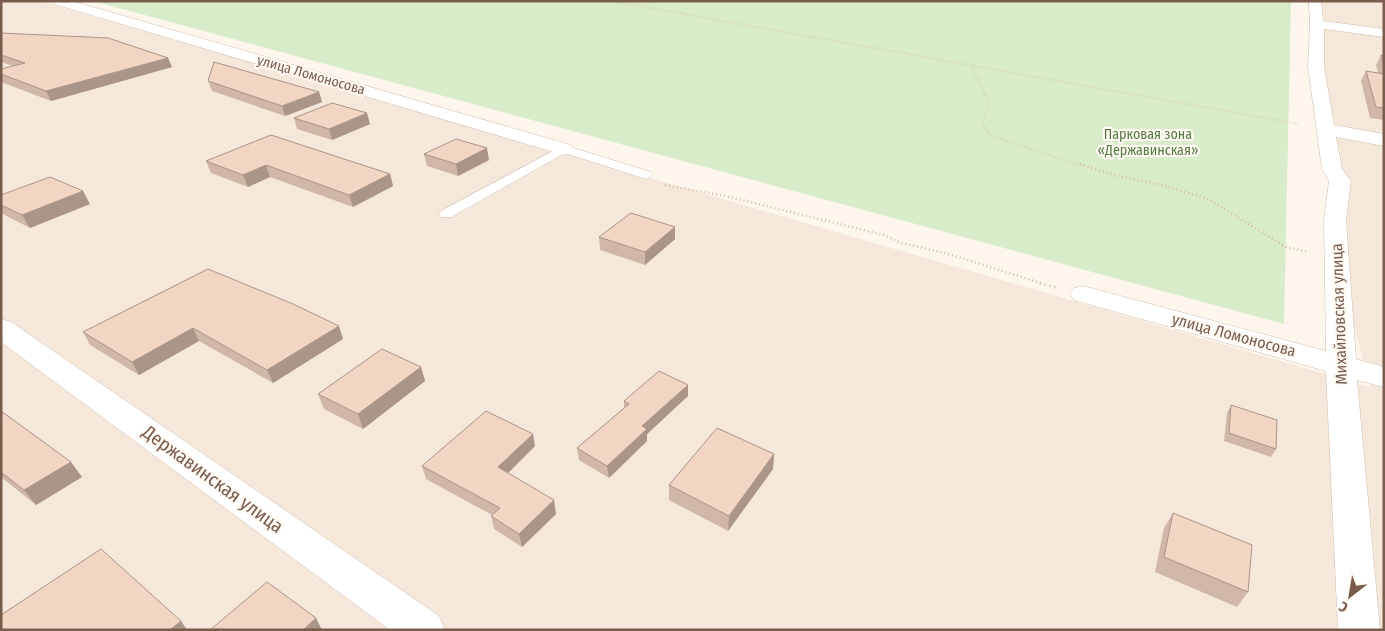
<svg xmlns="http://www.w3.org/2000/svg" width="1385" height="631" font-family="'Fira Sans Condensed',sans-serif">
	<rect width="100%" height="100%" fill="#fdf6ec"/>
	<path fill="#f5e8da" d="M 1,1 L 40,1 L 1370,387 L 1336,257 L 1311,1 L 1384,1 L 1384,630 L 1,630 Z"/>
	<path fill="#d8ecc9" d="M 93,1 L 1291,1 L 1284,324 Z"/>
	<g fill="none" stroke-linecap="round" stroke-linejoin="round">
		<g stroke="#d1beb0" stroke-width="1">
			<path id="lane" d="M 564,145 L 651,172 L 653,175 L 646,179 L 565,153 L 451,217 L 441,217 L 439,214 L 441,211 Z"/>
		</g>
		<g stroke="#d1beb0" stroke-width="1">
			<g id="street">
				<path d="M 52,1 L 72,1 L 571,145 L 574,149 L 571,153 L 564,155 L 557,153 L 54,4 Z"/>
				<path d="M 1309,1 L 1321,1 L 1323,21 L 1384,29 L 1384,37 L 1324,29 L 1324,67 L 1334,125 L 1384,134 L 1384,146 L 1336,137 L 1342,169 L 1351,181 L 1346,220 L 1356,359 L 1384,367 L 1384,387 L 1357,380 L 1380,630 L 1338,630 L 1326,371 L 1074,300 L 1070,294 L 1074,288 L 1083,286 L 1326,351 L 1324,220 L 1329,181 L 1322,169 L 1308,67 L 1310,24 Z"/>
				<path d="M 1,319 L 11,322 L 439,616 L 445,630 L 390,630 L 1,342 Z"/>
			</g>
		</g>
		<g stroke="#d9b8a5" stroke-width="2" stroke-dasharray="0.5 2" stroke-linecap="butt">
			<path d="M 611,1 L 1299,124"/>
			<path d="M 972,66 L 989,103 L 982,123 L 991,136 L 1084,166"/>
		</g>
		<g stroke="#d9b8a5" stroke-width="2.5" stroke-dasharray="1 3" stroke-linecap="butt">
			<path d="M 1080,164 L 1114,175 L 1161,185 L 1206,198 L 1286,247 L 1309,252"/>
			<path d="M 665,185 L 726,196 L 884,235 L 901,243 L 945,253 L 1044,284"/>
		</g>
		<path stroke="#d9b8a5" stroke-width="3" stroke-dasharray="1 4" stroke-linecap="butt" d="M 1040,283 L 1058,288"/>
		<use href="#lane" fill="#fff" fill-rule="evenodd"/>
		<use href="#street" fill="#fff" fill-rule="evenodd"/>
	</g>
	<g fill="#d1b7a8">
		<path d="M 1,33 L 168,58 L 172,67 L 51,101 L 1,82 L 1,69 L 13,66 L 1,62 Z"/>
		<path d="M 1381,55 L 1384,56 L 1384,120 L 1370,118 L 1361,81 L 1366,71 L 1378,73 L 1376,65 Z"/>
		<path d="M 208,81 L 319,92 L 322,102 L 285,116 L 212,91 Z"/>
		<path d="M 294,118 L 370,124 L 332,140 L 297,129 Z"/>
		<path d="M 271,135 L 390,174 L 393,186 L 353,207 L 270,177 L 248,187 L 211,173 L 206,161 Z"/>
		<path d="M 424,154 L 489,160 L 458,176 L 427,166 Z"/>
		<path d="M 1,195 L 90,204 L 30,228 L 1,213 Z"/>
		<path d="M 675,227 L 675,239 L 645,265 L 600,250 L 599,237 Z"/>
		<path d="M 208,269 L 343,339 L 273,383 L 199,341 L 139,375 L 90,345 L 83,332 Z"/>
		<path d="M 421,367 L 425,381 L 363,429 L 324,409 L 318,394 Z"/>
		<path d="M 688,385 L 688,396 L 647,434 L 647,441 L 609,478 L 579,460 L 577,448 L 624,408 L 624,401 Z"/>
		<path d="M 1231,405 L 1276,449 L 1271,457 L 1224,441 L 1227,413 Z"/>
		<path d="M 1,411 L 82,477 L 36,505 L 1,477 Z"/>
		<path d="M 535,446 L 508,473 L 556,514 L 522,547 L 494,529 L 491,516 L 492,515 L 426,479 L 422,466 Z"/>
		<path d="M 774,454 L 773,469 L 728,531 L 669,500 L 669,485 Z"/>
		<path d="M 1173,513 L 1248,592 L 1237,607 L 1155,572 L 1164,528 Z"/>
	</g>
	<g fill="#aa9588">
		<path d="M 168,58 L 172,67 L 51,101 L 46,91 Z"/>
		<path d="M 319,92 L 322,102 L 285,116 L 282,106 Z"/>
		<path d="M 367,113 L 370,124 L 332,140 L 329,129 Z"/>
		<path d="M 487,148 L 489,160 L 458,176 L 456,164 Z"/>
		<path d="M 266,165 L 270,177 L 248,187 L 243,175 Z"/>
		<path d="M 390,174 L 393,186 L 353,207 L 349,195 Z"/>
		<path d="M 83,191 L 90,204 L 30,228 L 22,215 Z"/>
		<path d="M 675,227 L 675,239 L 645,265 L 645,252 Z"/>
		<path d="M 339,326 L 343,339 L 273,383 L 267,370 Z"/>
		<path d="M 193,328 L 199,341 L 139,375 L 132,362 Z"/>
		<path d="M 421,367 L 425,381 L 363,429 L 358,414 Z"/>
		<path d="M 688,385 L 688,396 L 647,434 L 647,441 L 609,478 L 607,466 L 642,426 Z"/>
		<path d="M 533,434 L 535,446 L 501,480 L 498,467 Z"/>
		<path d="M 774,454 L 773,469 L 728,531 L 729,516 Z"/>
		<path d="M 71,462 L 82,477 L 36,505 L 24,490 Z"/>
		<path d="M 554,500 L 556,514 L 522,547 L 519,534 Z"/>
		<path d="M 316,618 L 322,630 L 303,630 Z"/>
		<path d="M 181,621 L 187,630 L 170,630 Z"/>
	</g>
	<g fill="#f3d5c3" stroke="#aa9588">
		<path d="M 1,33 L 108,38 L 168,58 L 46,91 L 1,74 L 1,69 L 25,63 L 1,55 Z"/>
		<path d="M 1381,55 L 1384,56 L 1384,63 Z"/>
		<path d="M 214,62 L 319,92 L 282,106 L 208,81 Z"/>
		<path d="M 1366,71 L 1384,74 L 1384,108 L 1376,107 Z"/>
		<path d="M 332,103 L 367,113 L 329,129 L 294,118 Z"/>
		<path d="M 271,135 L 390,174 L 349,195 L 266,165 L 243,175 L 206,161 Z"/>
		<path d="M 456,139 L 487,148 L 456,164 L 424,154 Z"/>
		<path d="M 50,177 L 83,191 L 22,215 L 1,205 L 1,195 Z"/>
		<path d="M 631,213 L 675,227 L 645,252 L 599,237 Z"/>
		<path d="M 208,269 L 293,304 L 339,326 L 267,370 L 193,328 L 132,362 L 83,332 Z"/>
		<path d="M 382,349 L 421,367 L 358,414 L 318,394 Z"/>
		<path d="M 659,371 L 688,385 L 642,426 L 647,429 L 607,466 L 577,448 L 629,404 L 624,401 Z"/>
		<path d="M 1231,405 L 1277,420 L 1276,449 L 1229,433 Z"/>
		<path d="M 1,411 L 71,462 L 24,490 L 1,472 Z"/>
		<path d="M 486,411 L 533,434 L 498,467 L 554,500 L 519,534 L 491,516 L 500,508 L 422,466 Z"/>
		<path d="M 717,428 L 774,454 L 729,516 L 669,485 Z"/>
		<path d="M 1173,513 L 1252,545 L 1248,592 L 1164,557 Z"/>
		<path d="M 101,549 L 181,621 L 170,630 L 1,630 L 1,615 Z"/>
		<path d="M 267,582 L 316,618 L 303,630 L 210,630 Z"/>
	</g>
	<g text-anchor="middle" dominant-baseline="central" stroke-width="4.5" stroke-linejoin="round" paint-order="stroke">
		<g font-size="14" fill="#7a5c4d" stroke="#fffaf3">
			<text transform="translate(311 75) rotate(16)">улица Ломоносова</text>
		</g>
		<g font-size="14" fill="#537a41" stroke="#fffaf3">
			<text x="1148" y="134">Парковая зона<tspan x="1148" dy="16">«Державинская»</tspan></text>
		</g>
		<g font-size="16" fill="#7a5c4d" stroke="#fffaf3">
			<text transform="translate(1339 314) rotate(-92)">Михайловская улица</text>
			<text transform="translate(1234 335) rotate(15)">улица Ломоносова</text>
		</g>
		<g font-size="19" fill="#7a5c4d" stroke="#fffaf3">
			<text transform="translate(213 479) rotate(36)">Державинская улица</text>
		</g>
	</g>
	<rect width="1385" height="631" fill="none" stroke="#7a5c4d" stroke-width="5"/>
	<g transform="translate(1350 596) rotate(211)" stroke="#fffaf3" stroke-width="4" paint-order="stroke">
	<path d="M0-4L9 19L0 12L-9 19Z" fill="#7a5c4d"/>
	<text y="-8" font-size="14" font-weight="bold" text-anchor="middle" fill="#7a5c4d">С</text>
	</g>
</svg>
